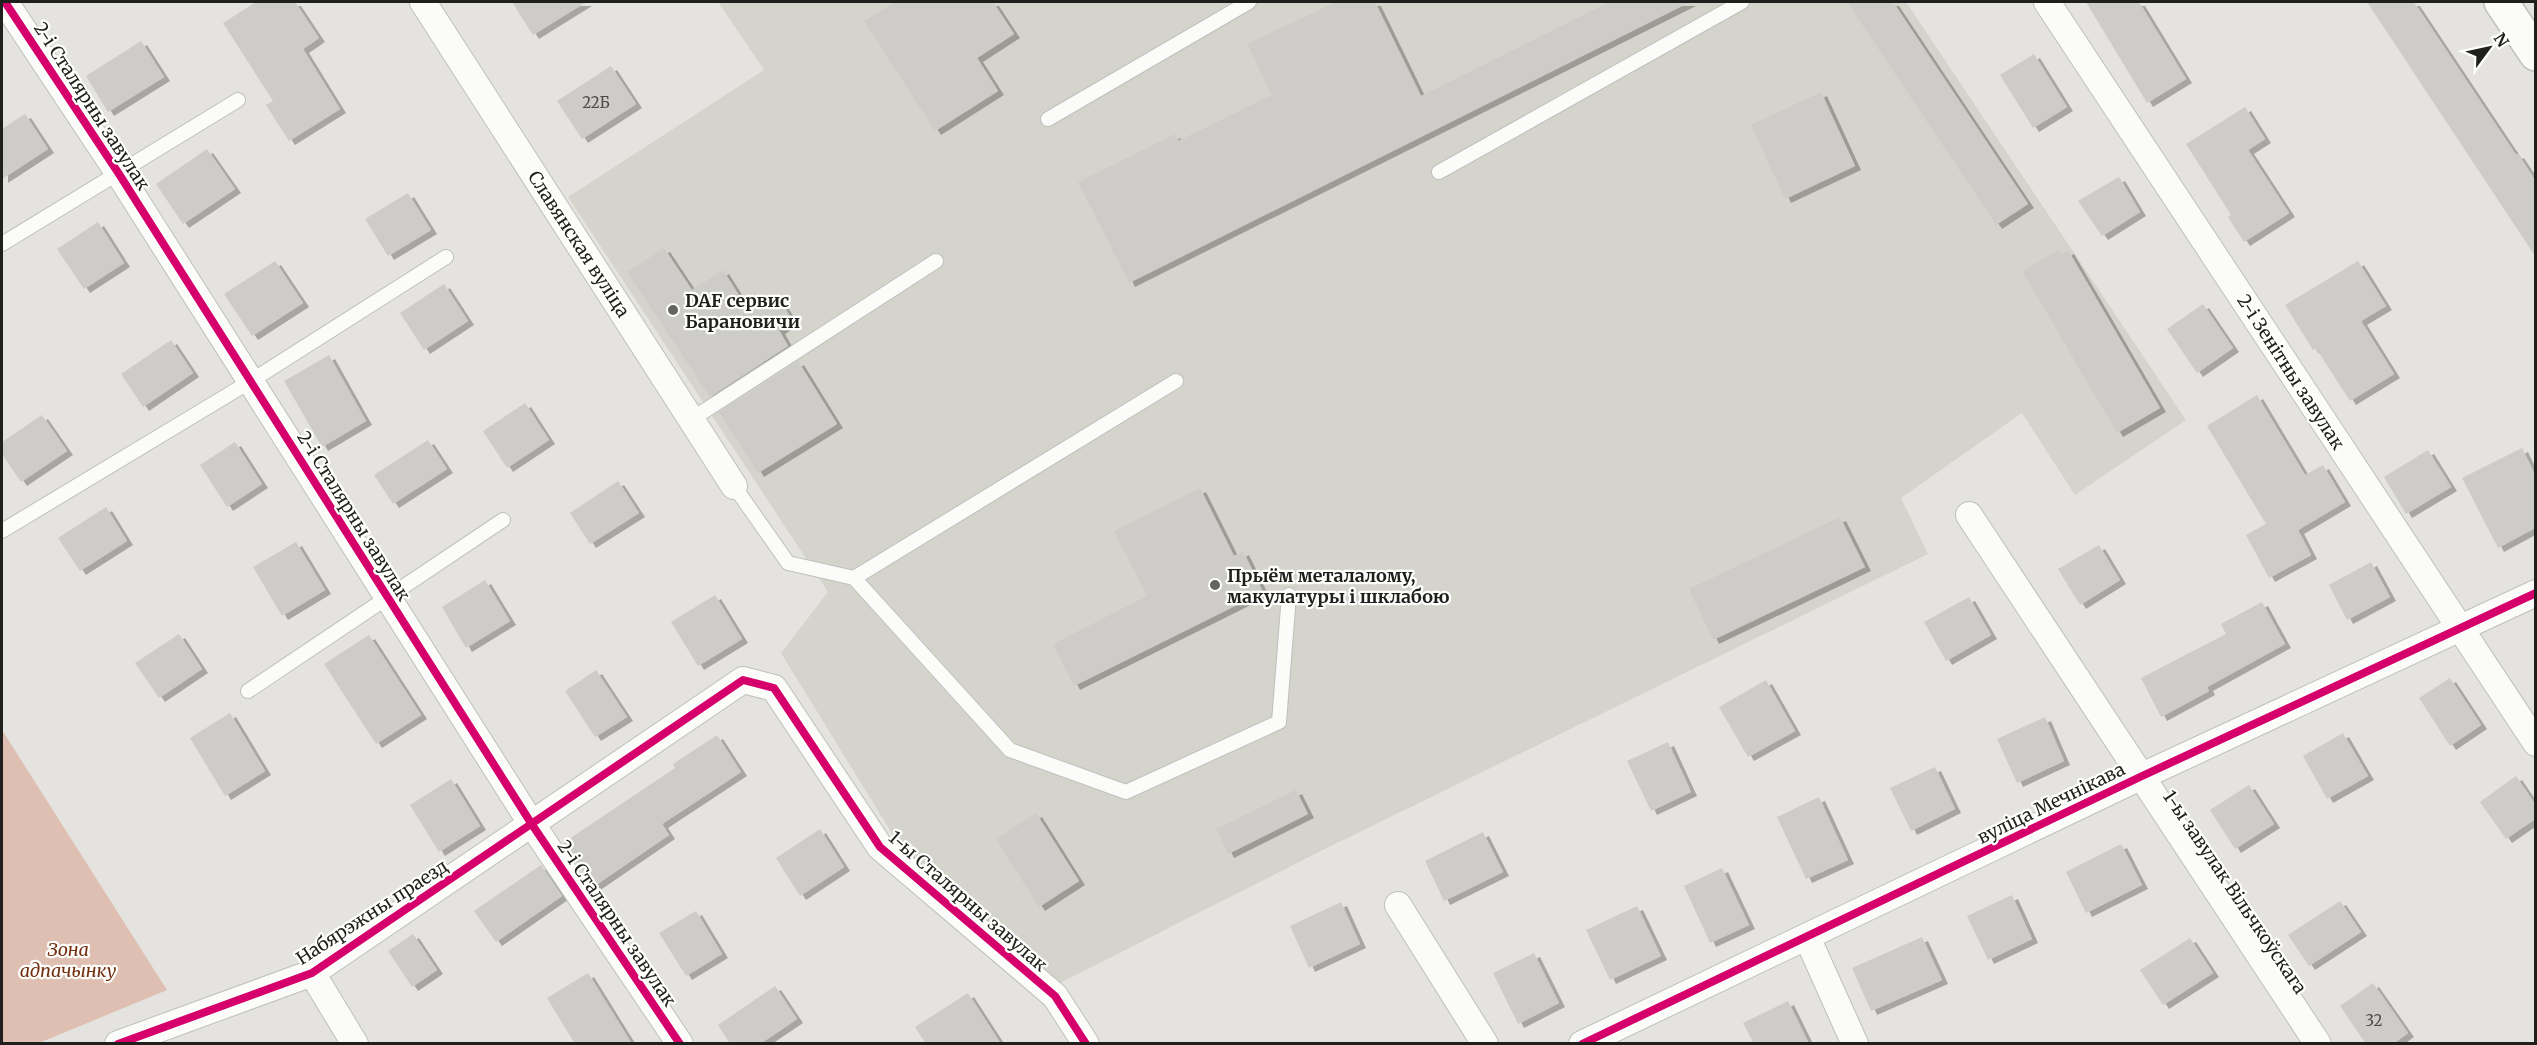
<svg xmlns="http://www.w3.org/2000/svg" width="2537" height="1045" font-family="Merriweather,serif">
	<defs>
		<filter id="shadow"><feDropShadow dx="6" dy="4" stdDeviation="0" flood-color="#0004"/></filter>
	</defs>
	<rect width="100%" height="100%" fill="#e4e3df"/>
	<path fill="#d5d4cc" d="M 718,2 L 1906,2 L 2186,420 L 2075,495 L 2022,413 L 1901,498 L 1928,554 L 1327,848 L 1058,984 L 1027,953 L 904,853 L 781,653 L 828,592 L 568,197 L 764,70 Z"/>
	<path fill="#debfb1" d="M 2,730 L 167,990 L 39,1043 L 2,1043 Z"/>
	<g fill="#cdccc9" filter="url(#shadow)">
		<path d="M 256,2 L 295,2 L 319,38 L 303,49 L 340,109 L 289,141 L 266,105 L 273,101 L 223,23 Z"/>
		<path d="M 512,2 L 586,2 L 533,35 Z"/>
		<path d="M 895,2 L 993,2 L 1014,34 L 977,58 L 998,91 L 935,131 L 864,21 Z"/>
		<path d="M 1336,2 L 1375,2 L 1421,96 L 1609,2 L 1690,2 L 1129,283 L 1078,182 L 1175,134 L 1178,141 L 1272,95 L 1247,44 Z"/>
		<path d="M 1847,2 L 1893,2 L 2028,204 L 1996,225 Z"/>
		<path d="M 2086,2 L 2139,2 L 2186,79 L 2147,103 Z"/>
		<path d="M 2367,2 L 2414,2 L 2516,155 L 2518,154 L 2535,180 L 2535,256 Z"/>
		<path d="M 141,41 L 164,77 L 108,112 L 86,76 Z"/>
		<path d="M 2034,54 L 2067,107 L 2033,128 L 2000,75 Z"/>
		<path d="M 611,66 L 636,104 L 582,139 L 557,101 Z"/>
		<path d="M 1821,92 L 1855,166 L 1785,199 L 1751,125 Z"/>
		<path d="M 2245,107 L 2265,139 L 2248,150 L 2289,213 L 2244,242 L 2228,217 L 2231,215 L 2186,144 Z"/>
		<path d="M 25,114 L 48,149 L 2,179 L 2,129 Z"/>
		<path d="M 207,149 L 235,189 L 183,224 L 156,184 Z"/>
		<path d="M 2119,177 L 2140,212 L 2102,236 L 2078,201 Z"/>
		<path d="M 408,193 L 431,230 L 388,256 L 365,219 Z"/>
		<path d="M 98,222 L 124,263 L 84,289 L 57,249 Z"/>
		<path d="M 664,248 L 692,290 L 723,270 L 750,313 L 777,296 L 793,321 L 779,330 L 788,346 L 710,397 L 627,272 Z"/>
		<path d="M 2059,250 L 2061,254 L 2068,250 L 2160,408 L 2117,433 L 2022,271 Z"/>
		<path d="M 275,261 L 303,303 L 252,336 L 224,294 Z"/>
		<path d="M 2358,261 L 2386,306 L 2361,321 L 2394,374 L 2350,401 L 2316,348 L 2313,350 L 2285,305 Z"/>
		<path d="M 444,284 L 468,321 L 424,350 L 400,313 Z"/>
		<path d="M 2203,304 L 2233,348 L 2197,373 L 2167,329 Z"/>
		<path d="M 171,340 L 193,373 L 143,407 L 121,374 Z"/>
		<path d="M 329,355 L 366,421 L 322,447 L 284,381 Z"/>
		<path d="M 798,361 L 837,424 L 758,473 L 719,412 Z"/>
		<path d="M 2257,395 L 2305,475 L 2323,465 L 2345,502 L 2298,530 L 2311,555 L 2269,578 L 2246,535 L 2266,524 L 2207,426 Z"/>
		<path d="M 525,403 L 549,440 L 507,468 L 483,431 Z"/>
		<path d="M 42,415 L 67,451 L 21,482 L 2,454 L 2,442 Z"/>
		<path d="M 428,440 L 447,469 L 393,504 L 374,475 Z"/>
		<path d="M 235,442 L 262,484 L 227,507 L 200,465 Z"/>
		<path d="M 2522,448 L 2535,475 L 2535,528 L 2498,548 L 2462,478 Z"/>
		<path d="M 2428,450 L 2451,487 L 2406,514 L 2384,477 Z"/>
		<path d="M 618,481 L 639,513 L 590,544 L 570,513 Z"/>
		<path d="M 1200,488 L 1234,556 L 1243,551 L 1263,592 L 1074,686 L 1053,644 L 1147,596 L 1114,531 Z"/>
		<path d="M 106,507 L 127,541 L 80,571 L 58,538 Z"/>
		<path d="M 1840,517 L 1865,567 L 1713,640 L 1689,589 Z"/>
		<path d="M 296,542 L 325,590 L 282,616 L 253,567 Z"/>
		<path d="M 2099,545 L 2120,580 L 2080,605 L 2058,569 Z"/>
		<path d="M 2371,562 L 2390,597 L 2347,620 L 2329,585 Z"/>
		<path d="M 485,580 L 510,621 L 466,648 L 442,607 Z"/>
		<path d="M 715,595 L 742,639 L 698,666 L 671,622 Z"/>
		<path d="M 1969,597 L 1991,635 L 1946,661 L 1924,622 Z"/>
		<path d="M 2262,602 L 2285,644 L 2207,687 L 2209,691 L 2161,717 L 2141,678 L 2226,634 L 2221,624 Z"/>
		<path d="M 179,634 L 202,669 L 159,698 L 135,663 Z"/>
		<path d="M 369,635 L 421,715 L 376,744 L 324,664 Z"/>
		<path d="M 596,670 L 627,717 L 595,737 L 565,691 Z"/>
		<path d="M 2450,678 L 2481,725 L 2450,746 L 2419,698 Z"/>
		<path d="M 1766,680 L 1795,731 L 1748,757 L 1719,707 Z"/>
		<path d="M 230,713 L 265,771 L 225,796 L 190,738 Z"/>
		<path d="M 2045,717 L 2064,761 L 2017,783 L 1997,739 Z"/>
		<path d="M 2343,733 L 2368,776 L 2327,799 L 2303,756 Z"/>
		<path d="M 717,735 L 741,772 L 662,824 L 669,835 L 593,887 L 563,843 L 675,768 L 673,764 Z"/>
		<path d="M 1668,742 L 1691,792 L 1651,811 L 1627,761 Z"/>
		<path d="M 1935,767 L 1955,809 L 1911,831 L 1890,788 Z"/>
		<path d="M 2516,776 L 2535,804 L 2535,819 L 2506,839 L 2480,802 Z"/>
		<path d="M 451,779 L 480,826 L 439,852 L 410,805 Z"/>
		<path d="M 2249,785 L 2274,824 L 2235,849 L 2210,810 Z"/>
		<path d="M 1296,790 L 1308,814 L 1228,854 L 1216,829 Z"/>
		<path d="M 1819,797 L 1848,860 L 1806,879 L 1777,817 Z"/>
		<path d="M 1036,813 L 1079,881 L 1039,907 L 996,839 Z"/>
		<path d="M 820,829 L 844,867 L 800,896 L 776,858 Z"/>
		<path d="M 1483,832 L 1503,872 L 1444,901 L 1425,861 Z"/>
		<path d="M 2121,844 L 2142,885 L 2086,913 L 2066,872 Z"/>
		<path d="M 541,865 L 562,896 L 496,942 L 474,911 Z"/>
		<path d="M 1722,868 L 1749,925 L 1710,943 L 1684,886 Z"/>
		<path d="M 2012,895 L 2032,939 L 1988,960 L 1967,916 Z"/>
		<path d="M 2340,901 L 2361,932 L 2309,966 L 2288,935 Z"/>
		<path d="M 1341,902 L 1360,944 L 1309,968 L 1290,926 Z"/>
		<path d="M 1637,906 L 1661,956 L 1610,980 L 1586,930 Z"/>
		<path d="M 696,911 L 722,954 L 686,976 L 659,933 Z"/>
		<path d="M 413,934 L 437,970 L 412,987 L 388,951 Z"/>
		<path d="M 1922,937 L 1942,980 L 1871,1011 L 1852,968 Z"/>
		<path d="M 2190,938 L 2213,973 L 2163,1005 L 2140,970 Z"/>
		<path d="M 1534,953 L 1559,1003 L 1518,1024 L 1493,973 Z"/>
		<path d="M 588,973 L 632,1044 L 575,1044 L 547,998 Z"/>
		<path d="M 2373,983 L 2408,1033 L 2393,1044 L 2366,1044 L 2340,1006 Z"/>
		<path d="M 775,986 L 797,1019 L 760,1044 L 730,1044 L 718,1025 Z"/>
		<path d="M 968,993 L 1001,1044 L 926,1044 L 915,1027 Z"/>
		<path d="M 1788,1001 L 1809,1044 L 1754,1044 L 1743,1023 Z"/>
	</g>
	<g fill="none" stroke-linecap="round" stroke-linejoin="round">
		<g stroke="#bfbfbc" stroke-width="16">
			<g id="lane">
				<path d="M 1048,119 L 1249,2"/>
				<path d="M 1439,172 L 1742,2"/>
				<path d="M 2,244 L 238,100"/>
				<path d="M 692,419 L 936,261"/>
				<path d="M 734,486 L 788,563 L 854,578 L 1176,381"/>
				<path d="M 2,531 L 251,381 L 446,257"/>
				<path d="M 854,578 L 1010,750 L 1126,792 L 1279,722 L 1289,595"/>
				<path d="M 248,691 L 503,520"/>
			</g>
		</g>
		<g stroke="#bfbfbc" stroke-width="28">
			<g id="street">
				<path d="M 5,2 L 119,174 L 531,823 L 680,1044"/>
				<path d="M 423,2 L 734,486"/>
				<path d="M 2047,2 L 2536,743"/>
				<path d="M 1969,515 L 2318,1044"/>
				<path d="M 1398,905 L 1485,1044"/>
				<path d="M 1807,937 L 1855,1044"/>
				<path d="M 312,973 L 355,1044"/>
				<path d="M 118,1044 L 312,973 L 743,680 L 774,688 L 880,847 L 1055,996 L 1086,1044"/>
				<path d="M 1582,1044 L 2140,777 L 2536,593"/>
			</g>
		</g>
		<g stroke="#bfbfbc" stroke-width="36">
			<path id="secondary" d="M 2501,2 L 2536,54"/>
		</g>
		<use href="#lane" stroke="#fbfbfa" stroke-width="14"/>
		<use href="#street" stroke="#fbfbfa" stroke-width="26"/>
		<use href="#secondary" stroke="#fbfbfa" stroke-width="33"/>
		<g stroke="#fffffe" stroke-width="11">
			<g id="cycleway">
				<path d="M 5,2 L 119,174 L 531,823 L 680,1044"/>
				<path d="M 118,1044 L 312,973 L 743,680 L 774,688 L 880,847 L 1055,996 L 1086,1044"/>
				<path d="M 1582,1044 L 2140,777 L 2536,593"/>
			</g>
		</g>
		<use href="#cycleway" stroke="#d6006c" stroke-width="8"/>
	</g>
	<g fill="#646461" stroke="#fffffe" stroke-width="2">
		<circle cx="673" cy="310" r="6"/>
		<circle cx="1215" cy="585" r="6"/>
	</g>
	<g text-anchor="middle" dominant-baseline="central" stroke-width="4.5" stroke-linejoin="round" paint-order="stroke">
		<g font-size="15" fill="#4c4b49">
			<text x="596" y="102">22Б</text>
			<text x="2374" y="1020">32</text>
		</g>
		<g font-size="18" fill="#1f1f1d" stroke="#fffffe">
			<text transform="translate(92 106) rotate(57)">2-і Сталярны завулак</text>
			<text transform="translate(579 244) rotate(57)">Славянская вуліца</text>
			<text transform="translate(2291 372) rotate(57)">2-і Зенітны завулак</text>
			<text transform="translate(354 516) rotate(58)">2-і Сталярны завулак</text>
			<text transform="translate(2051 803) rotate(-26)">вуліца Мечнікава</text>
			<text transform="translate(2235 892) rotate(56)">1-ы завулак Вільчкоўскага</text>
			<text transform="translate(968 901) rotate(41)">1-ы Сталярны завулак</text>
			<text transform="translate(372 912) rotate(-33)">Набярэжны праезд</text>
			<text transform="translate(617 923) rotate(56)">2-і Сталярны завулак</text>
		</g>
		<g font-size="18" font-weight="bold" fill="#1f1f1d" stroke="#fffffe" text-anchor="start">
			<text x="685" y="300">DAF сервис<tspan x="685" dy="21">Барановичи</tspan></text>
			<text x="1227" y="575">Прыём металалому,<tspan x="1227" dy="21">макулатуры і шклабою</tspan></text>
		</g>
		<g font-size="18" font-style="italic" fill="#733010" stroke="#fffffe">
			<text x="68" y="949">Зона<tspan x="68" dy="21">адпачынку</tspan></text>
		</g>
	</g>
	<rect width="2537" height="1045" fill="none" stroke="#1f1f1d" stroke-width="6"/>
	<g transform="translate(2489 48) rotate(57)" stroke="#fffffe" stroke-width="4.5" paint-order="stroke">
	<path d="M0-4.5L10 22L0 15L-10 22Z" fill="#1f1f1d"/>
	<text y="-9" font-size="16" font-weight="bold" text-anchor="middle" fill="#1f1f1d">N</text>
	</g>
</svg>
